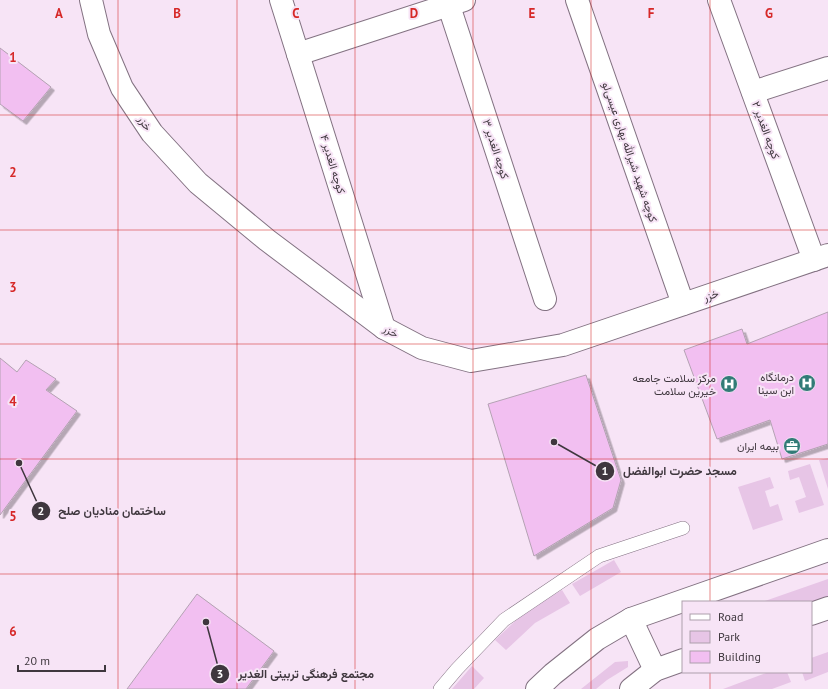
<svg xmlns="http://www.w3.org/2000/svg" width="828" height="689" font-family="'PT Sans',Vazirmatn,sans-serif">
	<defs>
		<filter id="shadow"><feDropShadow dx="3.5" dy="3.5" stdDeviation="0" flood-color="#0004"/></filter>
	</defs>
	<rect width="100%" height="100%" fill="#f7e4f6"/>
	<g fill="#e7c5e6">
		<path d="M 828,458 L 828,489 L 819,460 Z"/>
		<path d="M 810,464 L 824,505 L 799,513 L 795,501 L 806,497 L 799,477 L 790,480 L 788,471 Z"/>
		<path d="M 770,477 L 774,488 L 765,491 L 770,507 L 778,504 L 783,520 L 753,530 L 738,487 Z"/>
		<path d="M 614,560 L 621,572 L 580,596 L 572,584 Z"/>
		<path d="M 828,579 L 828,598 L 811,604 L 811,602 L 762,602 Z"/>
		<path d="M 562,590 L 570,603 L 535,623 L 506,650 L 495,640 L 527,610 Z"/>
		<path d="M 828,652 L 828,672 L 805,681 L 802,672 L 811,672 L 811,658 Z"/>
		<path d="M 628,661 L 628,667 L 607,680 L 596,689 L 581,689 L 615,662 Z"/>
		<path d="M 472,666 L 484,678 L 474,689 L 452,689 Z"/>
		<path d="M 769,672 L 787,672 L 791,682 L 772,689 L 723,689 Z"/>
	</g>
	<g fill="#f2bff1" stroke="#b4a2b3" filter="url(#shadow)">
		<path d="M 0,48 L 51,87 L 23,121 L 0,104 Z"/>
		<path d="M 828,312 L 828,444 L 782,459 L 770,420 L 717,439 L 684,350 L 742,329 L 747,344 Z"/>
		<path d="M 0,358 L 17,372 L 26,360 L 56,379 L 46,390 L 77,411 L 0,515 Z"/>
		<path d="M 586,375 L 621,480 L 613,508 L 534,556 L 488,404 Z"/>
		<path d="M 197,594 L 274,651 L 246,689 L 127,689 Z"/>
	</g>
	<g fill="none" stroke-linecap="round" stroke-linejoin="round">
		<g stroke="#837282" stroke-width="14">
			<path id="service" d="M 440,689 L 457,669 L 504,620 L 599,556 L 683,528"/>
		</g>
		<g stroke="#837282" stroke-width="24">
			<g id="minor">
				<path d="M 91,0 L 99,34 L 122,88 L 152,133 L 198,183 L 267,240 L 384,328 L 422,348 L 471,361 L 563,345 L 828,255"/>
				<path d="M 281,0 L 384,328"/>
				<path d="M 447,0 L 545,299"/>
				<path d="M 577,0 L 683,304"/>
				<path d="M 719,0 L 814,260"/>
				<path d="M 298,54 L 464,0"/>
				<path d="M 753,92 L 828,68"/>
			</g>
		</g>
		<g stroke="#837282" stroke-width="24">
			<g id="tertiary">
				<path d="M 811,614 L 828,608"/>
				<path d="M 631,619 L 655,670"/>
				<path d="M 537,689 L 553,674 L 597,639 L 631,619 L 828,550"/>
				<path d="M 631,689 L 655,670 L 683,660"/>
			</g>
		</g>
		<use href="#service" stroke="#fff" stroke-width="13"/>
		<use href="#minor" stroke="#fff" stroke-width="22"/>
		<use href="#tertiary" stroke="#fff" stroke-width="22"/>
	</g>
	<path fill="none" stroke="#d62828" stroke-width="1" stroke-opacity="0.55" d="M 118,0 L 118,689M 237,0 L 237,689M 355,0 L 355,689M 473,0 L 473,689M 591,0 L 591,689M 710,0 L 710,602M 0,115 L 828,115M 0,230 L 828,230M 0,344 L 828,344M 0,459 L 828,459M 0,574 L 828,574M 710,672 L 710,689"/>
	<defs>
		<g id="hospital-disc" transform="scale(0.9)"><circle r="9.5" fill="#327b77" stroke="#f7e4f6"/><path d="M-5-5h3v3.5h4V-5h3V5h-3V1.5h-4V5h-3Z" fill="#fff"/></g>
		<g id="office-disc" transform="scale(0.9)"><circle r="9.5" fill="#327b77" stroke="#f7e4f6"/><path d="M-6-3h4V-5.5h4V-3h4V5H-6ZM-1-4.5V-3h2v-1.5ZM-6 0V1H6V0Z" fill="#fff"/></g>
	</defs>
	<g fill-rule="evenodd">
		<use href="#hospital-disc" x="807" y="383"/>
		<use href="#hospital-disc" x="729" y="384"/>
		<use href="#office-disc" x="792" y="446"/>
	</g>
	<g text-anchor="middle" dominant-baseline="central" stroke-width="4" stroke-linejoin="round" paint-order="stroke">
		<g font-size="11" fill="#3f373e" stroke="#f7e4f6">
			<text transform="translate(145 123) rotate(56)">خزر</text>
			<text transform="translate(766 130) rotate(70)">کوچه الغدیر ۲</text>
			<text transform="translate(496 149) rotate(72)">کوچه الغدیر ۳</text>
			<text transform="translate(630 152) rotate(71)">کوچه شهید شیرالله بهاری عیسی‌لو</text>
			<text transform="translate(333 164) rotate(73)">کوچه الغدیر ۴</text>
			<text transform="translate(711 295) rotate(-19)">خزر</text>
			<text transform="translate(391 331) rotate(29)">خزر</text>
		</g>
		<g font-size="11" fill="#3f373e" stroke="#f7e4f6" text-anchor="end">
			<text x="794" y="377">درمانگاه<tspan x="794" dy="13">ابن سینا</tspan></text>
			<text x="716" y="378">مرکز سلامت جامعه<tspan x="716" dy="13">خیرین سلامت</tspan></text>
			<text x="779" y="446">بیمه ایران</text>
		</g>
	</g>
	<g font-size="13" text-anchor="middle" font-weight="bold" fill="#d62828" stroke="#f7e4f6" stroke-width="4" stroke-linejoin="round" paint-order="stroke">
		<text x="59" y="18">A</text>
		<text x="177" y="18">B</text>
		<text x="296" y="18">C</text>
		<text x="414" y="18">D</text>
		<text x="532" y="18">E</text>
		<text x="651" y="18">F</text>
		<text x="769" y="18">G</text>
		<text x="13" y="62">1</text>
		<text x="13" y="177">2</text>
		<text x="13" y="292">3</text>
		<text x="13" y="406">4</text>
		<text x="13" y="521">5</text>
		<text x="13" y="636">6</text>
	</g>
	<path fill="none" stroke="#3f373e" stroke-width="1.5" d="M554 442L605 471M19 463L41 511M206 622L220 674"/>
	<g fill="#3f373e" stroke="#f7e4f6" stroke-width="1.5">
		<circle cx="554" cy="442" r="4"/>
		<circle cx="19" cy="463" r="4"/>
		<circle cx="206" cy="622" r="4"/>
		<circle cx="605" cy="471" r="10"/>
		<circle cx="41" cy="511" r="10"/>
		<circle cx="220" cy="674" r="10"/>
	</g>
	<g font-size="12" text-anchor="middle" font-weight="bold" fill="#fff">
		<text x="605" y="475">1</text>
		<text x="41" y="515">2</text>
		<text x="220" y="678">3</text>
	</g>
	<g font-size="12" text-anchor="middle" font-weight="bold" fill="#3f373e" stroke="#f7e4f6" stroke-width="4" stroke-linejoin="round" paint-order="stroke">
		<text x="680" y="475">مسجد حضرت ابوالفضل</text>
		<text x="112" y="515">ساختمان منادیان صلح</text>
		<text x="306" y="678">مجتمع فرهنگی تربیتی الغدیر</text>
	</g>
	<rect x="682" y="601" width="130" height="72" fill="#f7e4f6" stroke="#ad9fac"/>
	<rect x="690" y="614" width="20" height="6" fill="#ffffff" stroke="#ad9fac"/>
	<text x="718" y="621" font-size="12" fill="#3f373e">Road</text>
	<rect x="690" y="631" width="20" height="12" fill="#e7c5e6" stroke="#ad9fac"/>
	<text x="718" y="641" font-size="12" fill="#3f373e">Park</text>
	<rect x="690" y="651" width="20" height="12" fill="#f2bff1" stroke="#ad9fac"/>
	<text x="718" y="661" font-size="12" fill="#3f373e">Building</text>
	<path d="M18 665v6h87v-6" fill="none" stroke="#3f373e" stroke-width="2"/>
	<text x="24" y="665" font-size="12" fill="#3f373e" stroke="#f7e4f6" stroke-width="3" paint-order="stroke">20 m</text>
</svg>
